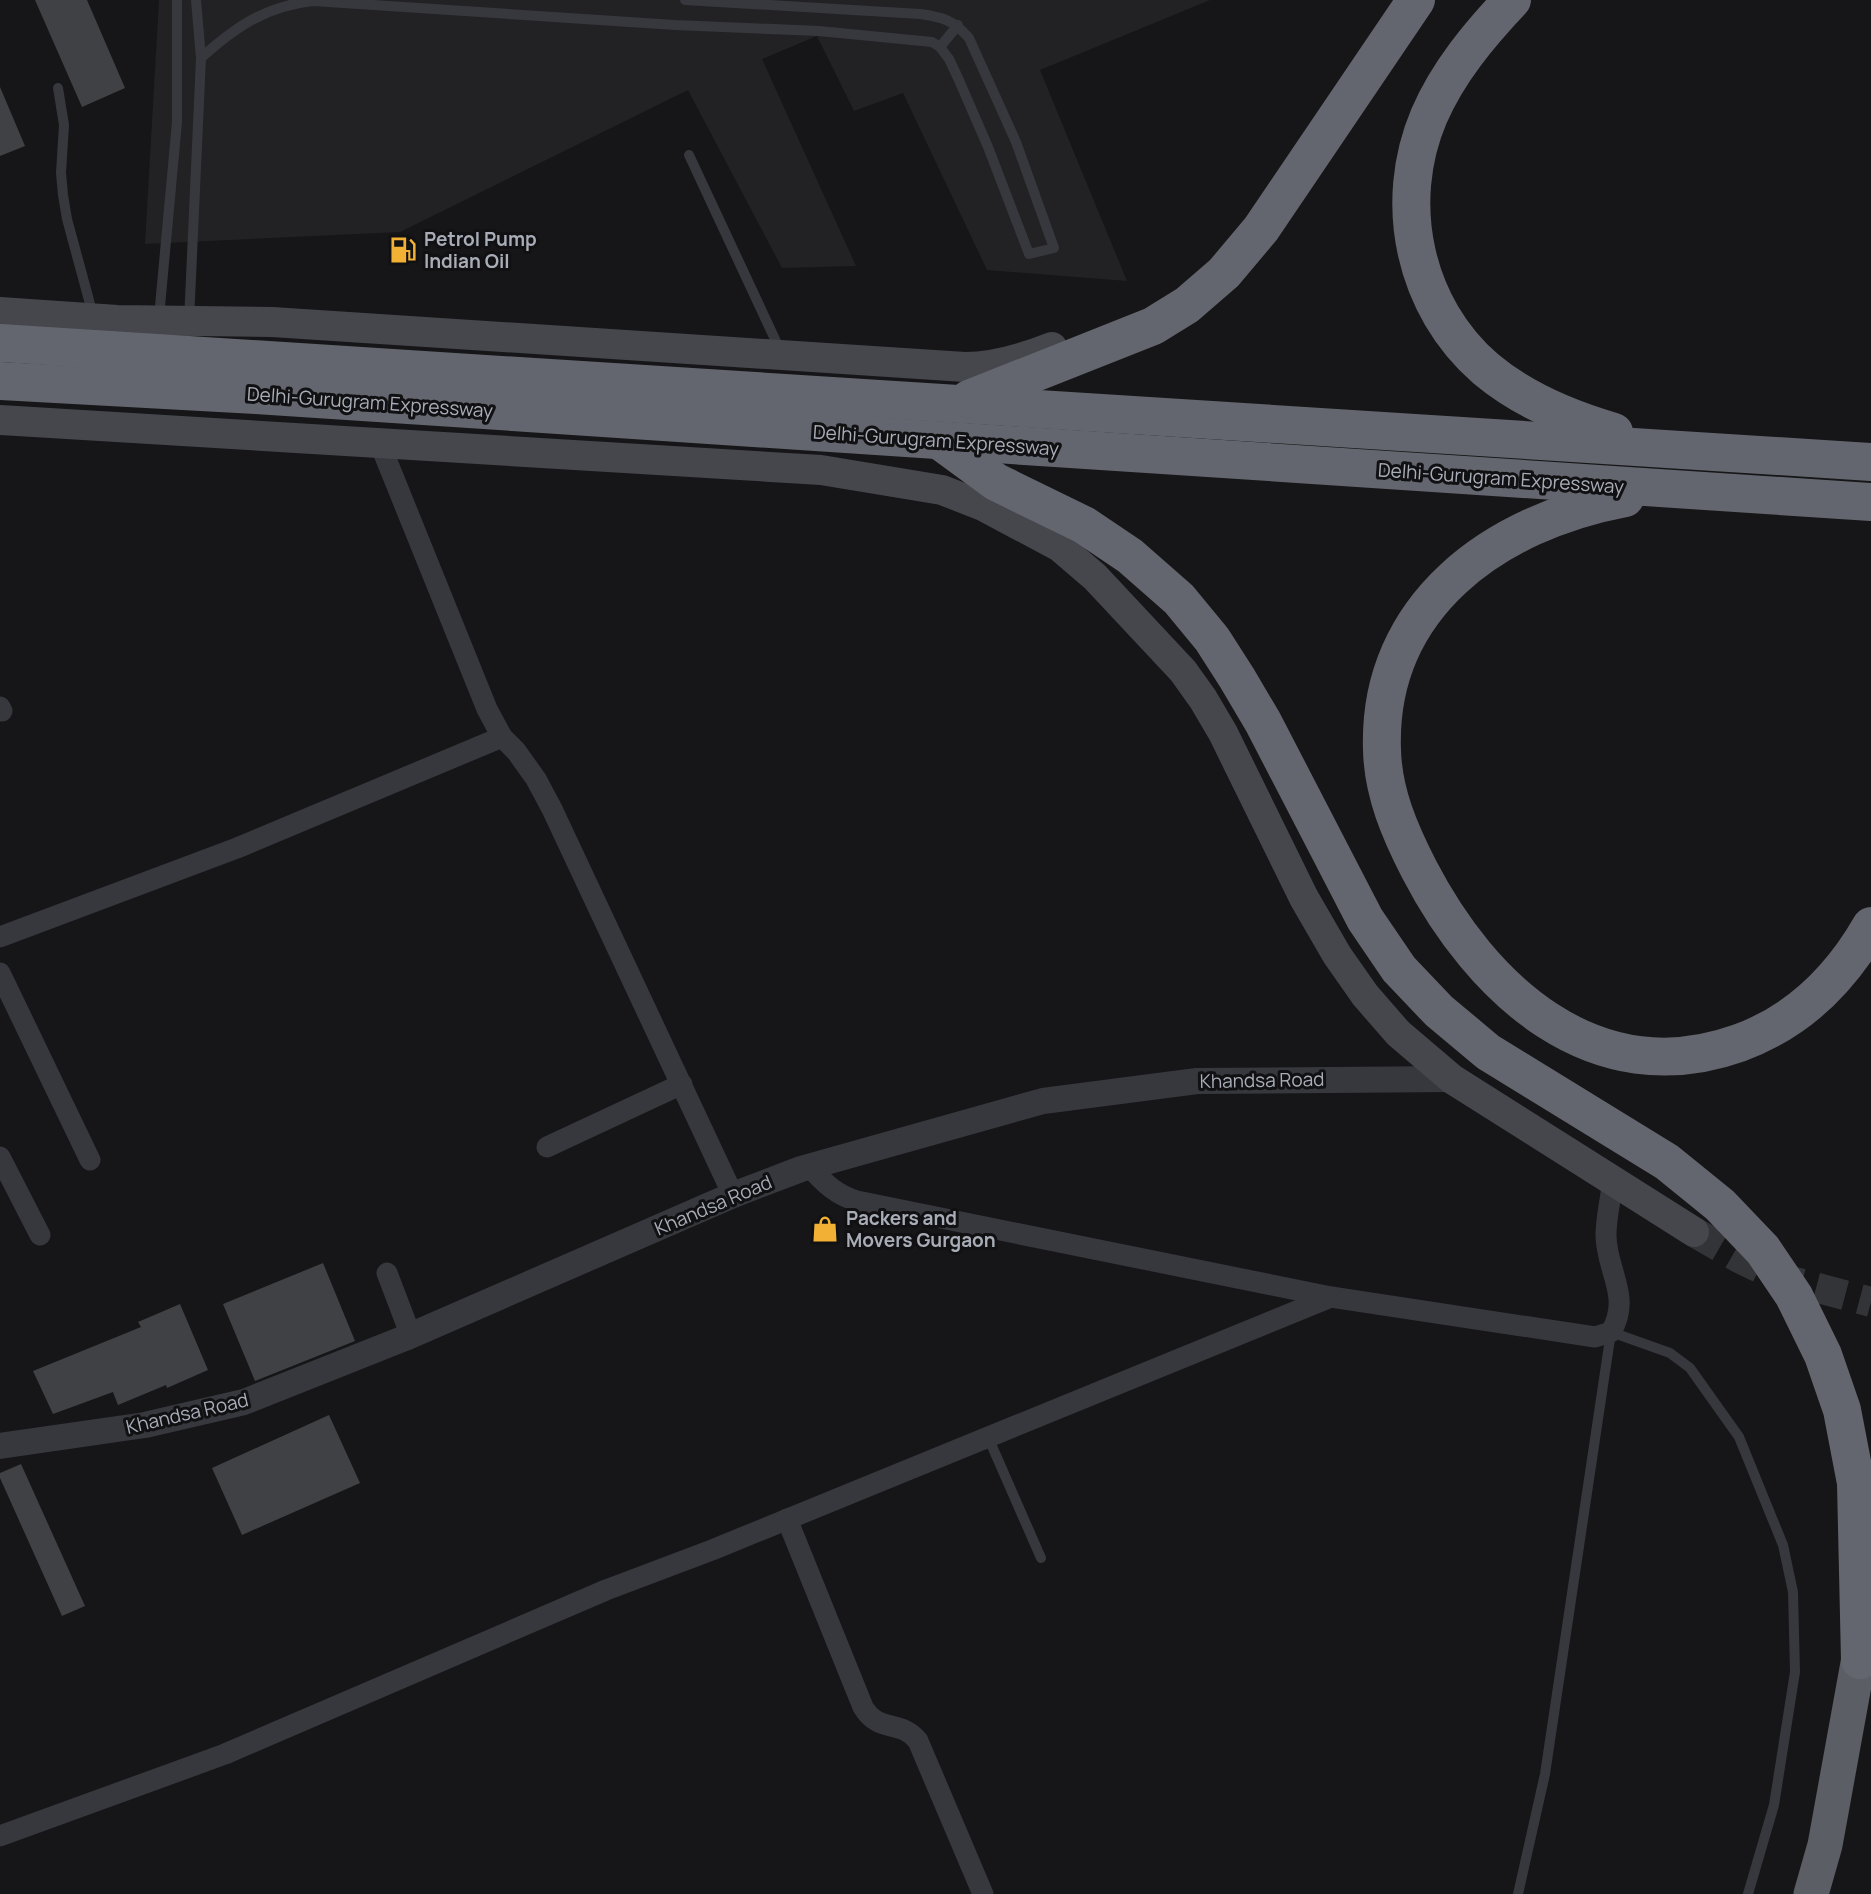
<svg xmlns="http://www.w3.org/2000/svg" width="1871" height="1894" font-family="Manrope,sans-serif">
	<rect width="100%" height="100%" fill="#161618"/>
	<path fill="#222225" d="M 159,0 L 1210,0 L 1040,70 L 1127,281 L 987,270 L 903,93 L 854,111 L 817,36 L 762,59 L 856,266 L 782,268 L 688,90 L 400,232 L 145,244 Z"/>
	<g fill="#404145">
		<path d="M 35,0 L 87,0 L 125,88 L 82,107 Z"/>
		<path d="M 0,87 L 25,146 L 0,156 Z"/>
		<path d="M 323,1263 L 355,1341 L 255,1381 L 223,1304 Z"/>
		<path d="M 180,1304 L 208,1370 L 167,1388 L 166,1385 L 118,1405 L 113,1392 L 53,1414 L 33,1371 L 141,1327 L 138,1322 Z"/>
		<path d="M 329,1415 L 360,1483 L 242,1535 L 212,1468 Z"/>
		<path d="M 21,1464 L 85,1606 L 62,1616 L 0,1478 L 0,1473 Z"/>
	</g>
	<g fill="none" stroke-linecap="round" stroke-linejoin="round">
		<path stroke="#333438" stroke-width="30" stroke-dasharray="30 15" stroke-linecap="butt" d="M 1694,1232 L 1739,1258 L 1780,1278 L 1871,1302"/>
		<g stroke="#37383d" stroke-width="10">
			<path d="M 196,0 L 201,58"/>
			<path d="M 940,47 L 958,25"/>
			<path d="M 58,88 L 64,125 L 61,173 L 63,195 L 67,219 L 93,315"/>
			<path d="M 689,155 L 781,352"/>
			<path d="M 159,317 L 177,122 L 177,0"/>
			<path d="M 189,321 L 201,58 C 235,27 266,6 313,1 L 675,25 L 819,31 L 932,42 L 940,47 L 949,59 L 958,78 L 988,147 L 1029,254 L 1054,248 L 1016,142 L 969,38 C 953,20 943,17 920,14 L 685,0"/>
			<path d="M 988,1437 L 1041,1558"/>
			<path d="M 1518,1894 L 1545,1774 L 1611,1332 L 1670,1353 L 1690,1368 L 1739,1437 L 1783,1545 L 1793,1592 L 1795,1672 L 1774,1805 L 1748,1894"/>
		</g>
		<g stroke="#37383d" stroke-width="21">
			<path d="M 380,444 L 487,709 L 502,737 L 516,751 L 536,779 L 552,809 L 733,1195"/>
			<path d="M 0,707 L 2,711"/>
			<path d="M 0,937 L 237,848 L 502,737"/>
			<path d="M 0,973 L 90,1160"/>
			<path d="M 547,1147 L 682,1084"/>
			<path d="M 0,1157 L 40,1235"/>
			<path d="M 809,1166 C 823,1182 836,1195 857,1201 L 1331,1297 L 1595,1337 L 1611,1332 C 1632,1296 1606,1271 1606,1235 C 1606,1217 1611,1198 1613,1180"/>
			<path d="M 387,1273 L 411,1336"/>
			<path d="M 787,1519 L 863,1707 C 879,1734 901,1719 918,1741 L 983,1894"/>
			<path d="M 0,1836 L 225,1754 L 606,1590 L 712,1550 L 1331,1297"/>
		</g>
		<path stroke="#37383d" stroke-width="26" d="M 0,1446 L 145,1425 L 244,1402 L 405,1338 L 733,1195 L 801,1169 L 1043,1101 L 1197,1081 L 1452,1079"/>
		<g stroke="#45474d" stroke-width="30">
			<path d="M 0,312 L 117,320 L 272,322 L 965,367 C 995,367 1024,358 1052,347"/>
			<path d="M 0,420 L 821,470 L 942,490 L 983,506 L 1060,547 L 1095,577 L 1183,671 L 1203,699 L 1223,733 L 1304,898 L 1337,955 L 1365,995 L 1398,1033 L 1452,1079 L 1694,1232"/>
		</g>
		<path stroke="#5b5e65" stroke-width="35" d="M 1811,1894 L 1825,1845 L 1864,1630"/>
		<g stroke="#63666e" stroke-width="38">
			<path d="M 1512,0 C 1479,35 1448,72 1429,116 C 1392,203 1414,307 1486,369 C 1523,400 1569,419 1614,432"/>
			<path d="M 0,343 L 1871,462"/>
			<path d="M 0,381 L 256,395 L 1871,502"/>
			<path d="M 969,399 L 1153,326 L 1187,305 L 1224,273 L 1261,229 L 1416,0"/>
			<path d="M 940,441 L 996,482 L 1084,525 L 1130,556 L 1179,599 L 1212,639 L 1237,678 L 1263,722 L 1365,919 L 1399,969 L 1439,1011 L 1488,1052 L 1667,1162 L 1720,1205 L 1763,1250 L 1794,1296 L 1823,1355 L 1842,1410 L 1856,1483 L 1860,1660"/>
			<path d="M 1625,498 C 1496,522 1377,605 1382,750 C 1383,793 1400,832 1419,869 C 1481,989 1594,1095 1739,1043 C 1797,1022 1840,980 1871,926"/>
		</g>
	</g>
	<defs>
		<g id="fuel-bare" transform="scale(2.1)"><path d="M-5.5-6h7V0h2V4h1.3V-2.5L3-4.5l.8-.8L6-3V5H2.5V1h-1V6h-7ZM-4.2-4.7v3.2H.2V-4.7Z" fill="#f2b134" stroke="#111113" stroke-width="2.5" paint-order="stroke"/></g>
		<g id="shop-bare" transform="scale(2.1)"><path d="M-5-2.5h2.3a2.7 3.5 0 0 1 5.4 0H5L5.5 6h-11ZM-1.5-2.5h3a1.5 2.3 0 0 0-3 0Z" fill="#f2b134" stroke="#111113" stroke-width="2.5" paint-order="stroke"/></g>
	</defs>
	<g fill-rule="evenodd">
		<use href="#fuel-bare" x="403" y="250"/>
		<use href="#shop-bare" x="825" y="1229"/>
	</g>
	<g text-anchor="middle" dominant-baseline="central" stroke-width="6" stroke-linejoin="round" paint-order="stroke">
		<g font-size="19" font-weight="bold" fill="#a8adb8" stroke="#111113" text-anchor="start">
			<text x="424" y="239">Petrol Pump<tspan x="424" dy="22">Indian Oil</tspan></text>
			<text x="846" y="1218">Packers and<tspan x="846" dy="22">Movers Gurgaon</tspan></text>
		</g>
		<g font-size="19" fill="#a8adb8" stroke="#111113">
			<text transform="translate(370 402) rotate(4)">Delhi-Gurugram Expressway</text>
			<text transform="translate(936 440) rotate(4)">Delhi-Gurugram Expressway</text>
			<text transform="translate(1501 478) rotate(4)">Delhi-Gurugram Expressway</text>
			<text transform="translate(1262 1080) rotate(-1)">Khandsa Road</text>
			<text transform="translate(713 1205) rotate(-23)">Khandsa Road</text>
			<text transform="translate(187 1413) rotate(-13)">Khandsa Road</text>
		</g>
	</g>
</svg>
